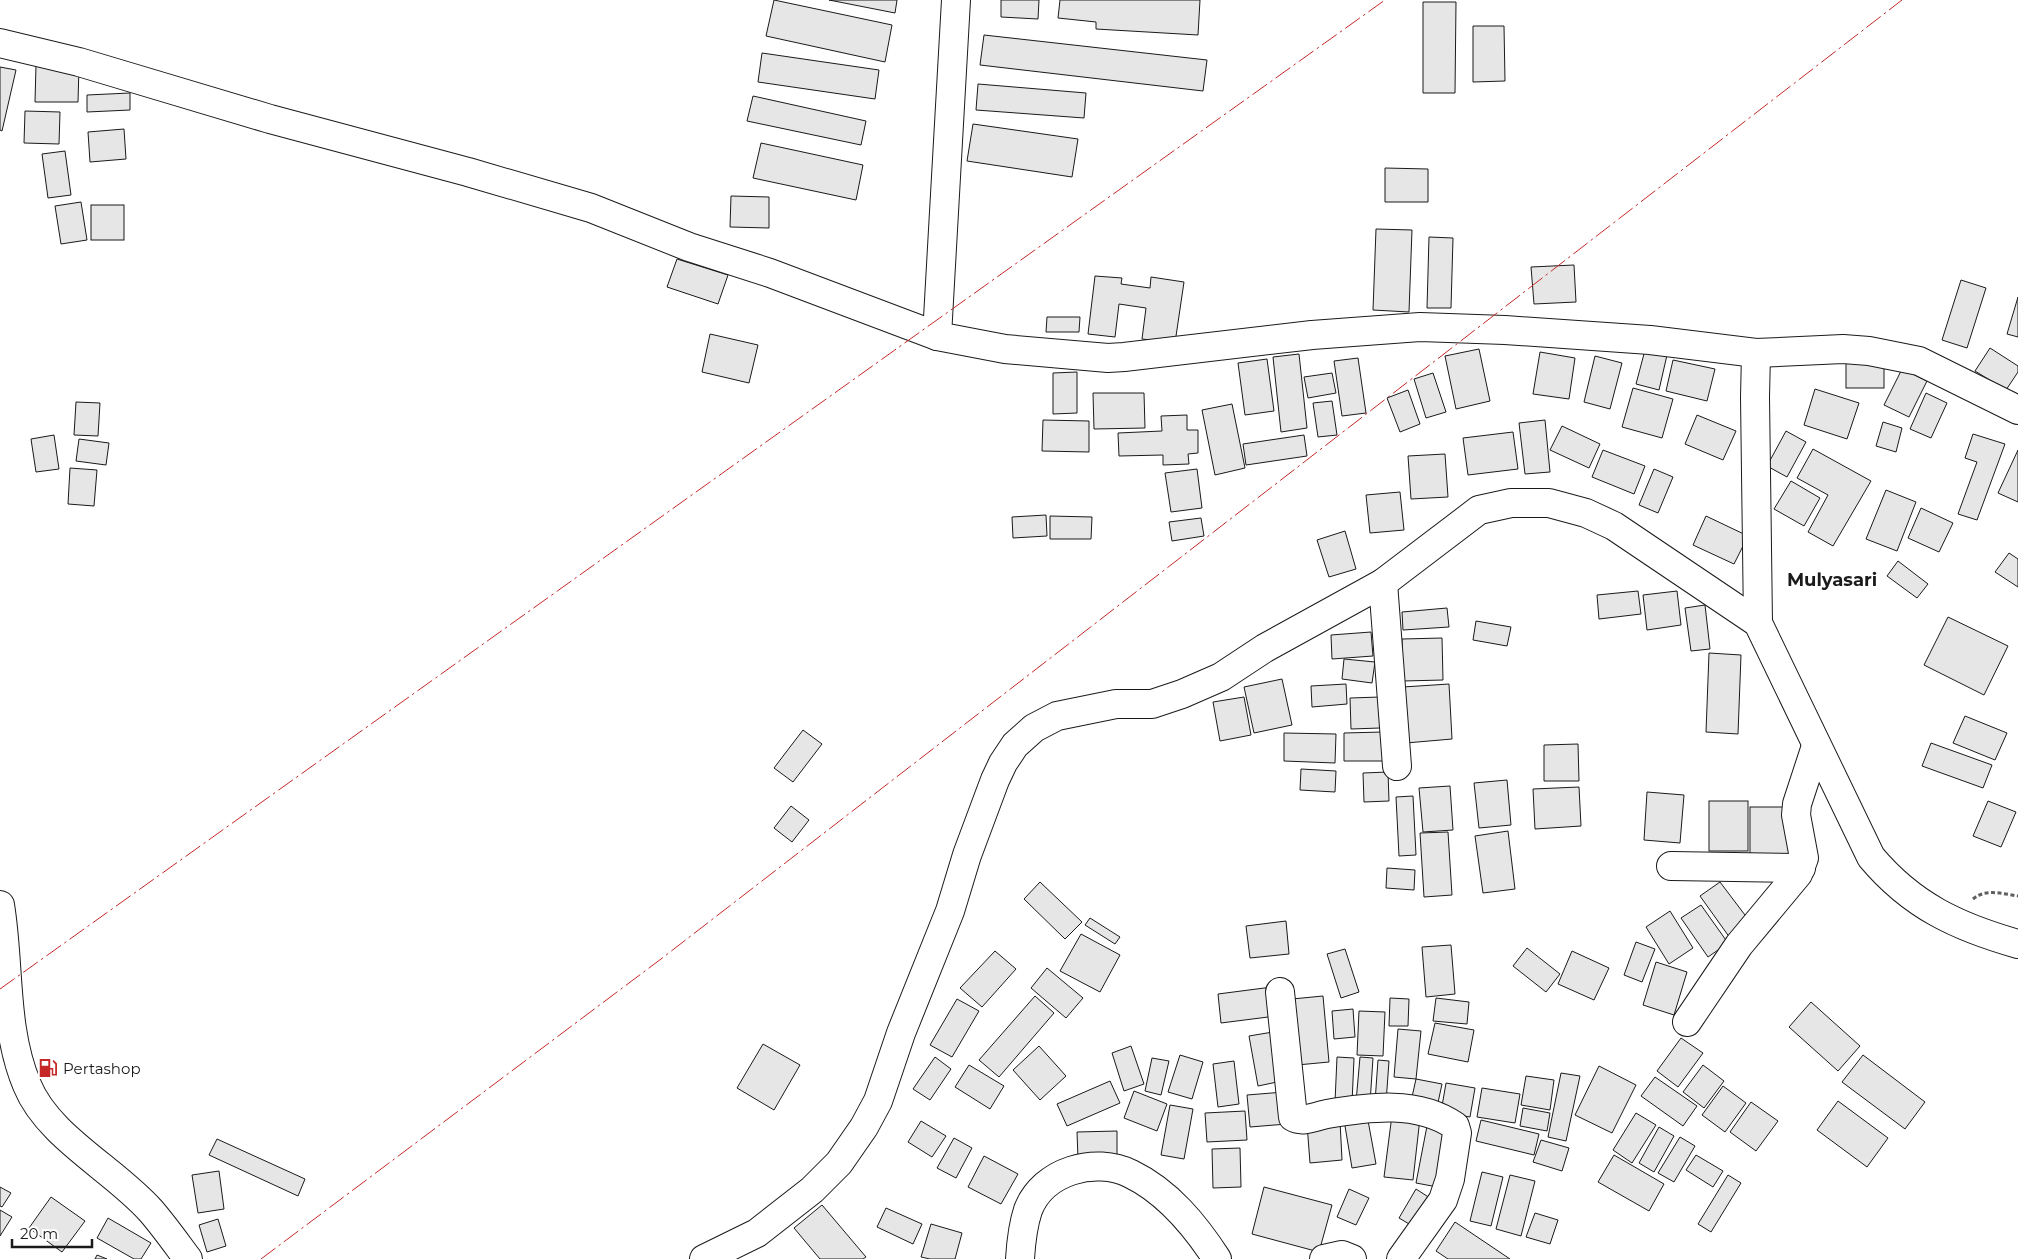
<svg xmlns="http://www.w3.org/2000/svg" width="2018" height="1259" font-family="Montserrat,sans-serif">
	<rect width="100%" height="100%" fill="#fff"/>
	<g fill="#e6e6e6" stroke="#1a1a1a">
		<path d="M 774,0 L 892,25 L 885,62 L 766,36 Z"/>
		<path d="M 829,0 L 897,0 L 895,13 Z"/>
		<path d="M 1001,0 L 1039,0 L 1038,19 L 1001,17 Z"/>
		<path d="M 1060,0 L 1200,0 L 1198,35 L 1096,29 L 1096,22 L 1058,18 Z"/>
		<path d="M 1423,2 L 1456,2 L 1455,93 L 1423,93 Z"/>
		<path d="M 1473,26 L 1504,26 L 1505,81 L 1473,82 Z"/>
		<path d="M 984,35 L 1207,60 L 1203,91 L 980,65 Z"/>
		<path d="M 762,53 L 879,70 L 875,99 L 758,82 Z"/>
		<path d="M 36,65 L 79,66 L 78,102 L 35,102 Z"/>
		<path d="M 0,67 L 16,70 L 2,131 L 0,130 Z"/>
		<path d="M 978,84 L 1086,93 L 1084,118 L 976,110 Z"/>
		<path d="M 130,93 L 130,110 L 87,112 L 87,95 Z"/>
		<path d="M 753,96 L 866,121 L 861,145 L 747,121 Z"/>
		<path d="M 25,111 L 60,112 L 59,144 L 24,143 Z"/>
		<path d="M 973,124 L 1078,139 L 1072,177 L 967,161 Z"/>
		<path d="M 124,129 L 126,159 L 90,162 L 88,132 Z"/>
		<path d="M 761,143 L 863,165 L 856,200 L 753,178 Z"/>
		<path d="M 65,151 L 71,195 L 48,198 L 42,154 Z"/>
		<path d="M 1385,168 L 1428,169 L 1428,202 L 1385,202 Z"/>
		<path d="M 731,196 L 769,197 L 769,228 L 730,227 Z"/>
		<path d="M 81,202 L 87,240 L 61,244 L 55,206 Z"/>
		<rect x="91" y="205" width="33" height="35"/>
		<path d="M 1376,229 L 1412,230 L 1409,312 L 1373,310 Z"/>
		<path d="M 1429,237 L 1453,238 L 1451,308 L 1427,308 Z"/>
		<path d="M 677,259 L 728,275 L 718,304 L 667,287 Z"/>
		<path d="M 1574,265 L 1576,302 L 1534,304 L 1531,267 Z"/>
		<path d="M 1095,276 L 1122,278 L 1121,284 L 1150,288 L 1151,277 L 1184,282 L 1175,343 L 1142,339 L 1146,308 L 1119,304 L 1115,337 L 1088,334 Z"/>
		<path d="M 1961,280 L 1986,288 L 1967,348 L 1942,340 Z"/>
		<path d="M 2018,297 L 2018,337 L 2007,334 Z"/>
		<path d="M 1047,317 L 1080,317 L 1079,332 L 1046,332 Z"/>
		<path d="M 710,334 L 758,345 L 749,383 L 702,372 Z"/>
		<path d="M 1990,348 L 2018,366 L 2018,372 L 2006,390 L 1975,371 Z"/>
		<path d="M 1479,349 L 1490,401 L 1456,409 L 1445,356 Z"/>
		<path d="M 1645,350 L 1667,355 L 1659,390 L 1636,384 Z"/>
		<path d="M 1540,352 L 1575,358 L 1569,399 L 1533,394 Z"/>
		<path d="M 1299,354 L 1307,428 L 1281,432 L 1273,357 Z"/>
		<path d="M 1595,356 L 1622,363 L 1610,409 L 1584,402 Z"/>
		<rect x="1846" y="356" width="38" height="32"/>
		<path d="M 1358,358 L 1366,413 L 1342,416 L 1334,361 Z"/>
		<path d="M 1267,359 L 1274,411 L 1245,415 L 1238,363 Z"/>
		<path d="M 1673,360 L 1715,369 L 1707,401 L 1666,391 Z"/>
		<path d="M 1902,369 L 1927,381 L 1909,417 L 1884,405 Z"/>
		<path d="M 1077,372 L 1077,413 L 1053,414 L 1053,373 Z"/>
		<path d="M 1332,373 L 1336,393 L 1308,398 L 1304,377 Z"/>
		<path d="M 1433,373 L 1446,412 L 1426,418 L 1414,379 Z"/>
		<path d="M 1633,388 L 1673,399 L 1662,438 L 1622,427 Z"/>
		<path d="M 1815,389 L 1859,403 L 1847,439 L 1804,425 Z"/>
		<path d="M 1408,390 L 1420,424 L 1400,432 L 1387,398 Z"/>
		<path d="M 1093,393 L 1144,393 L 1145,428 L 1094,429 Z"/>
		<path d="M 1926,393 L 1947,403 L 1931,438 L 1910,429 Z"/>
		<path d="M 1332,401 L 1337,435 L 1318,437 L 1313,403 Z"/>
		<path d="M 76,402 L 100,403 L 98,436 L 74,435 Z"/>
		<path d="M 1232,404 L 1245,468 L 1215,475 L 1202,410 Z"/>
		<path d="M 1187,415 L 1187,430 L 1198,430 L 1198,453 L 1188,454 L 1189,464 L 1163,465 L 1163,455 L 1119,456 L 1118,433 L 1162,431 L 1161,416 Z"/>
		<path d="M 1697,415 L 1736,431 L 1723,460 L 1685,444 Z"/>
		<path d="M 1043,420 L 1089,421 L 1089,452 L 1042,451 Z"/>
		<path d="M 1545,420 L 1550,472 L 1525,474 L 1519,423 Z"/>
		<path d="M 1883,422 L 1902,428 L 1896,452 L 1876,446 Z"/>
		<path d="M 1562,426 L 1600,444 L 1589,468 L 1550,450 Z"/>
		<path d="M 1786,431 L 1806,442 L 1787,477 L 1767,466 Z"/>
		<path d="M 1513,432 L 1518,469 L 1468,475 L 1463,438 Z"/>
		<path d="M 1973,434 L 2005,444 L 1977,520 L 1958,514 L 1977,462 L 1965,458 Z"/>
		<path d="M 54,435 L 59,469 L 36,472 L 31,439 Z"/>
		<path d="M 1304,435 L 1307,456 L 1246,465 L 1243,444 Z"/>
		<path d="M 79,439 L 109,443 L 106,465 L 76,461 Z"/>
		<path d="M 1813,449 L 1871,481 L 1833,546 L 1808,532 L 1828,495 L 1797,478 Z"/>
		<path d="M 1603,450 L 1645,466 L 1634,494 L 1592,477 Z"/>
		<path d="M 2018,450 L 2018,502 L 1998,493 Z"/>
		<path d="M 1445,454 L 1448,497 L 1411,499 L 1408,456 Z"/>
		<path d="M 70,468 L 97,470 L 94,506 L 68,504 Z"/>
		<path d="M 1197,469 L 1202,508 L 1171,512 L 1165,473 Z"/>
		<path d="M 1654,469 L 1673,477 L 1658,513 L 1639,505 Z"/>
		<path d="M 1791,481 L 1820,498 L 1804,526 L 1774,509 Z"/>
		<path d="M 1886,490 L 1916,502 L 1897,551 L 1866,539 Z"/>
		<path d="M 1400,492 L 1404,530 L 1370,533 L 1366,495 Z"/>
		<path d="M 1921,508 L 1953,523 L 1939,552 L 1908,538 Z"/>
		<path d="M 1046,515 L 1047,536 L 1013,538 L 1012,517 Z"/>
		<path d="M 1050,516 L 1092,517 L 1091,539 L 1050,539 Z"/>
		<path d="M 1706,516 L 1748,536 L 1734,564 L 1693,545 Z"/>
		<path d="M 1201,518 L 1204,536 L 1172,541 L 1169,522 Z"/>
		<path d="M 1345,531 L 1356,569 L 1329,577 L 1317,540 Z"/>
		<path d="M 2009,553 L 2018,559 L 2018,587 L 1995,572 Z"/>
		<path d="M 1898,561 L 1928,584 L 1917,598 L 1887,576 Z"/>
		<path d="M 1638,591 L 1641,614 L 1599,619 L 1597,595 Z"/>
		<path d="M 1677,591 L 1681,625 L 1647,630 L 1643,595 Z"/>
		<path d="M 1705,605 L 1710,649 L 1691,651 L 1685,608 Z"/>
		<path d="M 1447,608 L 1449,627 L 1403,630 L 1402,612 Z"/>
		<path d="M 1948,617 L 2008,646 L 1984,695 L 1924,665 Z"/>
		<path d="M 1476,621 L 1511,627 L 1507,646 L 1473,640 Z"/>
		<path d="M 1371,632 L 1373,656 L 1332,659 L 1331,635 Z"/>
		<path d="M 1442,638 L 1443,680 L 1403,681 L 1402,639 Z"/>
		<path d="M 1709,653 L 1741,655 L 1738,734 L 1706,732 Z"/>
		<path d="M 1344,659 L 1375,662 L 1372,683 L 1342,679 Z"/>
		<path d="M 1282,679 L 1292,725 L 1254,733 L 1244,687 Z"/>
		<path d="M 1346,684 L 1347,704 L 1312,707 L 1311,686 Z"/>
		<path d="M 1449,684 L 1452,739 L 1406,743 L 1403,687 Z"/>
		<path d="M 1244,697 L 1251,735 L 1220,741 L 1213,702 Z"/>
		<path d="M 1380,697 L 1380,728 L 1351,729 L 1350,698 Z"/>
		<path d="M 1965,716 L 2007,733 L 1995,760 L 1953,743 Z"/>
		<path d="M 803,730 L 822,744 L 793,782 L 774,768 Z"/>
		<path d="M 1383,732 L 1383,761 L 1344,761 L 1344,733 Z"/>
		<path d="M 1284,733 L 1336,734 L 1335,763 L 1284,761 Z"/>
		<path d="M 1931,743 L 1992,765 L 1983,788 L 1922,766 Z"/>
		<path d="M 1578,744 L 1579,781 L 1544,781 L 1544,745 Z"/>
		<path d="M 1301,769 L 1336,771 L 1335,792 L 1300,790 Z"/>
		<path d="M 1388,772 L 1389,801 L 1364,802 L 1363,773 Z"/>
		<path d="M 1507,780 L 1511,825 L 1479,828 L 1474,783 Z"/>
		<path d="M 1450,786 L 1453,830 L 1423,832 L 1419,788 Z"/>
		<path d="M 1579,787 L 1581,826 L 1535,829 L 1533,789 Z"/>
		<path d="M 1647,792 L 1684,795 L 1680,843 L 1644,840 Z"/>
		<path d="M 1413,796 L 1416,855 L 1399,856 L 1396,797 Z"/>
		<rect x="1709" y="801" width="39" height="50"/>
		<path d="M 1988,801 L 2016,812 L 2001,847 L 1973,836 Z"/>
		<path d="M 791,806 L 809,820 L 792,842 L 774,828 Z"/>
		<rect x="1750" y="807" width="42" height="47"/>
		<path d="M 1508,831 L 1515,889 L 1483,893 L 1475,836 Z"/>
		<path d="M 1448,832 L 1452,895 L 1424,897 L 1420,833 Z"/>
		<path d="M 1387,868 L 1415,870 L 1414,890 L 1386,888 Z"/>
		<path d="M 1040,882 L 1082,922 L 1065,939 L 1024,899 Z"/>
		<path d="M 1720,882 L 1751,923 L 1730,938 L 1700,896 Z"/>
		<path d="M 1701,905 L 1728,943 L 1708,957 L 1681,918 Z"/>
		<path d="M 1670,911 L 1693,948 L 1669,964 L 1646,927 Z"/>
		<path d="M 1090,918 L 1120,937 L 1115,944 L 1085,925 Z"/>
		<path d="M 1286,921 L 1289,954 L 1250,958 L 1246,926 Z"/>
		<path d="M 1081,934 L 1120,955 L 1100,992 L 1060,971 Z"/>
		<path d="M 1636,942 L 1655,949 L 1642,982 L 1624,975 Z"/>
		<path d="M 1451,945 L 1455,994 L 1426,997 L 1422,947 Z"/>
		<path d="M 1527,948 L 1560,974 L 1546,992 L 1513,966 Z"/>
		<path d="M 1345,949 L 1359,992 L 1341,998 L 1327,954 Z"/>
		<path d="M 995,951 L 1016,969 L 982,1007 L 960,988 Z"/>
		<path d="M 1572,951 L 1609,968 L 1594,1000 L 1558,984 Z"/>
		<path d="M 1656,962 L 1687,972 L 1674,1015 L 1643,1005 Z"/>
		<path d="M 1047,968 L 1083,998 L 1066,1018 L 1031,988 Z"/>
		<path d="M 1272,987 L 1276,1016 L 1221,1023 L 1218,994 Z"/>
		<path d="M 1035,996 L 1054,1013 L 999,1077 L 979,1060 Z"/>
		<path d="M 1323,996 L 1329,1062 L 1297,1065 L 1292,999 Z"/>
		<path d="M 1390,998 L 1409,999 L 1408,1026 L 1389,1026 Z"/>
		<path d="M 1436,998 L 1469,1002 L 1467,1024 L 1433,1021 Z"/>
		<path d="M 957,999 L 979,1011 L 952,1057 L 930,1045 Z"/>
		<path d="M 1811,1002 L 1860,1046 L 1838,1071 L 1789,1027 Z"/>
		<path d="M 1353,1009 L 1355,1037 L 1334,1039 L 1332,1011 Z"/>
		<path d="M 1359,1011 L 1385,1012 L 1383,1056 L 1357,1055 Z"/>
		<path d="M 1435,1023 L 1474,1030 L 1468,1062 L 1428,1054 Z"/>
		<path d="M 1398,1029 L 1421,1031 L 1416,1079 L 1394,1077 Z"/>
		<path d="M 1273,1032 L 1282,1081 L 1258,1086 L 1249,1036 Z"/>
		<path d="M 1681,1038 L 1703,1053 L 1678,1087 L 1657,1071 Z"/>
		<path d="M 763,1044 L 800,1065 L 774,1110 L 737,1088 Z"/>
		<path d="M 1039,1046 L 1066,1076 L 1040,1100 L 1013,1070 Z"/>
		<path d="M 1131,1046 L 1144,1084 L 1124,1091 L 1112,1053 Z"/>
		<path d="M 1180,1055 L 1203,1062 L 1192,1099 L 1168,1092 Z"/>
		<path d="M 1863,1055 L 1925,1102 L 1905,1129 L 1842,1082 Z"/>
		<path d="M 935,1057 L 951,1069 L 930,1100 L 913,1089 Z"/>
		<path d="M 1337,1057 L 1354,1058 L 1352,1103 L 1335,1102 Z"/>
		<path d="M 1360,1057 L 1373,1058 L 1370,1103 L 1356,1102 Z"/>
		<path d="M 1152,1058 L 1169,1061 L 1161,1095 L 1145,1091 Z"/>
		<path d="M 1378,1060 L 1389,1061 L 1386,1103 L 1375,1102 Z"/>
		<path d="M 1234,1061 L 1239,1104 L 1218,1107 L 1213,1064 Z"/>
		<path d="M 969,1065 L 1004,1086 L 990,1109 L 955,1087 Z"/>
		<path d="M 1703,1065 L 1724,1081 L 1704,1108 L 1683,1092 Z"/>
		<path d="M 1599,1066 L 1636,1085 L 1612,1133 L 1575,1115 Z"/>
		<path d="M 1561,1073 L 1580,1076 L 1566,1141 L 1548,1137 Z"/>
		<path d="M 1526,1076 L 1554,1080 L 1550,1110 L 1521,1105 Z"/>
		<path d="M 1655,1077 L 1697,1106 L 1683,1126 L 1641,1096 Z"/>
		<path d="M 1416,1079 L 1442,1084 L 1436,1112 L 1410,1106 Z"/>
		<path d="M 1110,1081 L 1120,1103 L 1067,1126 L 1057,1104 Z"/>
		<path d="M 1446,1083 L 1475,1088 L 1470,1117 L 1441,1112 Z"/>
		<path d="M 1723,1086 L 1746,1103 L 1725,1132 L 1702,1115 Z"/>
		<path d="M 1482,1088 L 1520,1094 L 1515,1123 L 1477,1117 Z"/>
		<path d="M 1134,1091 L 1167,1104 L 1157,1131 L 1124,1118 Z"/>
		<path d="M 1284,1092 L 1287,1124 L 1250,1127 L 1247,1095 Z"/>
		<path d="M 1838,1101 L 1888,1138 L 1867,1167 L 1817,1130 Z"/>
		<path d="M 1751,1102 L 1778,1121 L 1756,1151 L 1730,1132 Z"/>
		<path d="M 1170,1105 L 1193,1109 L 1184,1159 L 1161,1155 Z"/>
		<path d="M 1523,1108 L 1550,1113 L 1547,1131 L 1520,1126 Z"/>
		<path d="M 1245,1111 L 1247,1140 L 1207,1142 L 1205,1113 Z"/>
		<path d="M 1636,1113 L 1656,1125 L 1632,1163 L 1613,1150 Z"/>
		<path d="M 1367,1115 L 1376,1164 L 1352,1168 L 1344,1120 Z"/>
		<path d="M 1392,1115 L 1420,1118 L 1413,1180 L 1384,1177 Z"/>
		<path d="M 1481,1120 L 1539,1134 L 1534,1155 L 1476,1141 Z"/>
		<path d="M 921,1121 L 946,1136 L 932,1157 L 908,1142 Z"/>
		<path d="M 1340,1121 L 1342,1160 L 1310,1163 L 1307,1124 Z"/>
		<path d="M 1427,1126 L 1454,1131 L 1443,1188 L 1416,1183 Z"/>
		<path d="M 1659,1127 L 1674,1136 L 1654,1172 L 1639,1163 Z"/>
		<path d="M 1117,1131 L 1117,1158 L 1078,1159 L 1077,1132 Z"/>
		<path d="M 1680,1137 L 1695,1146 L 1674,1182 L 1658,1173 Z"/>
		<path d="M 954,1138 L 972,1148 L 956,1178 L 937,1168 Z"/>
		<path d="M 217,1139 L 305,1179 L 298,1196 L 209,1155 Z"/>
		<path d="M 1541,1140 L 1569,1148 L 1562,1171 L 1533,1162 Z"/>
		<path d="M 1240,1148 L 1241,1187 L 1213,1188 L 1212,1149 Z"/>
		<path d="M 1614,1155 L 1664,1184 L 1649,1211 L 1598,1182 Z"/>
		<path d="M 1696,1155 L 1723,1171 L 1713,1187 L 1686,1170 Z"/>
		<path d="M 984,1156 L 1018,1174 L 1001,1204 L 968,1187 Z"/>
		<path d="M 219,1171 L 224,1209 L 198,1213 L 192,1175 Z"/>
		<path d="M 1482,1172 L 1503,1177 L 1491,1226 L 1470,1221 Z"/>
		<path d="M 1510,1175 L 1535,1181 L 1521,1236 L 1496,1229 Z"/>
		<path d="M 1728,1175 L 1741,1183 L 1711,1232 L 1698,1224 Z"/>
		<path d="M 0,1187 L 11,1193 L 2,1207 L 0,1206 Z"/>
		<path d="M 1264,1187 L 1332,1205 L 1319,1252 L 1252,1234 Z"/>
		<path d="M 1349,1189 L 1369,1198 L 1356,1225 L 1337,1217 Z"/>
		<path d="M 1416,1189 L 1433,1200 L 1416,1228 L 1399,1218 Z"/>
		<path d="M 51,1197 L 85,1221 L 62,1252 L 29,1228 Z"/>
		<path d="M 822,1205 L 866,1257 L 863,1259 L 820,1259 L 794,1228 Z"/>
		<path d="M 886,1208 L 922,1224 L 913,1244 L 877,1227 Z"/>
		<path d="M 0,1210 L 12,1217 L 0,1236 Z"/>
		<path d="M 1535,1213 L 1558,1220 L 1550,1244 L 1526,1237 Z"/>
		<path d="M 108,1218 L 151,1243 L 141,1259 L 134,1259 L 97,1238 Z"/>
		<path d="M 218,1219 L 226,1246 L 207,1252 L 199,1225 Z"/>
		<path d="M 1455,1222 L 1510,1259 L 1448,1259 L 1436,1251 Z"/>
		<path d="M 931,1224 L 962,1233 L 955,1259 L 930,1259 L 921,1257 Z"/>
		<path d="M 97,1255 L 107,1259 L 95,1259 Z"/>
	</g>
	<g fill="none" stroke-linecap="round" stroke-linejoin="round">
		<g stroke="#1a1a1a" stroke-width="30">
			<g id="minor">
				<path d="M 0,43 L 79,62 L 270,119 L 468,172 L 591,208 L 689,247 L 770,273 L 937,336 L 1005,349 L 1108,358 L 1124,357 L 1312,335 L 1420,327 L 1505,330 L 1650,340 L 1756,353 L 1843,349 L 1869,351 L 1919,361 L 2018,410"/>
				<path d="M 937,336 L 956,0"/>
				<path d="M 1756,353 L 1755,397 L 1758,623"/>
				<path d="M 1383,583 L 1397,766"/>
				<path d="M 1671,866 L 1801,868"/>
				<path d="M 1280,992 L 1293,1117 C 1303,1123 1316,1116 1327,1114 C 1369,1107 1418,1100 1455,1126 L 1457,1133 L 1450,1179 L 1443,1200 L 1401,1259"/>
				<path d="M 1687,1022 L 1739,945 L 1798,874 L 1804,858 L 1796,815 L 1797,804 L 1816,746"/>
				<path d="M 1324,1259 L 1342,1255 L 1352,1259"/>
			</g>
		</g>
		<g stroke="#1a1a1a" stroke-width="30">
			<g id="major">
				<path d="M 0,905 C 10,965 3,1028 27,1085 C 48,1137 114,1169 151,1211 C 164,1226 176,1243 188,1259"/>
				<path d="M 704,1259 L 757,1233 L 812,1190 L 839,1163 L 864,1127 L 878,1101 L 901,1033 L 950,911 L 967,855 L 995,780 L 1003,763 L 1015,745 L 1034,728 L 1057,716 L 1116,704 L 1152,704 L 1182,694 L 1221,677 L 1265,648 L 1383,583 L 1479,510 L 1511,503 L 1549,503 L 1586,513 L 1614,526 L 1758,623 L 1871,857 C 1912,906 1958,927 2018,944"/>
				<path d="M 1020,1259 C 1021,1243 1023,1225 1028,1210 C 1043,1171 1095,1156 1131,1174 C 1168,1192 1195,1225 1217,1259"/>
			</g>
		</g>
		<path stroke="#5f5f5f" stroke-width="3" stroke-dasharray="4 2.5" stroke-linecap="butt" d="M 1973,899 C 1986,888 2003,894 2018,896"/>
		<use href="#minor" stroke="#fff" stroke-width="28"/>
		<use href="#major" stroke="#fff" stroke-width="28"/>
		<g stroke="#c62828" stroke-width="1" stroke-dasharray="18 4 2.5 4" stroke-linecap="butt">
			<path d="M 0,989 L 1385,0"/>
			<path d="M 261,1259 L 661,959 L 1902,0"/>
		</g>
	</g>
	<defs>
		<g id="fuel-bare" transform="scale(1.5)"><path d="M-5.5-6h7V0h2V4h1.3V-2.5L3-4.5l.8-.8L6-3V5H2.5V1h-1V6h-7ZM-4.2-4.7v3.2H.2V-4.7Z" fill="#c62828" stroke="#fff" stroke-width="2.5" paint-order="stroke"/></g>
	</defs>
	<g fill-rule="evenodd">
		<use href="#fuel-bare" x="48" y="1068"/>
	</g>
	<g text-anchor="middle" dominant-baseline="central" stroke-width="4" stroke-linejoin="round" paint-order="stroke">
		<g font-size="15" fill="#1a1a1a" stroke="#fff" text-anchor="start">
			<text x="63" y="1068">Pertashop</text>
		</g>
		<g font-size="18" font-weight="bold" fill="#1a1a1a" stroke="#fff">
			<text x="1832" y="580">Mulyasari</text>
		</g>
	</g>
	<path d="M12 1239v8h80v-8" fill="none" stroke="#1a1a1a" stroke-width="2.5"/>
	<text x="20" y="1239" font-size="15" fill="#1a1a1a" stroke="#ffffff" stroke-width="4" paint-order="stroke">20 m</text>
</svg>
